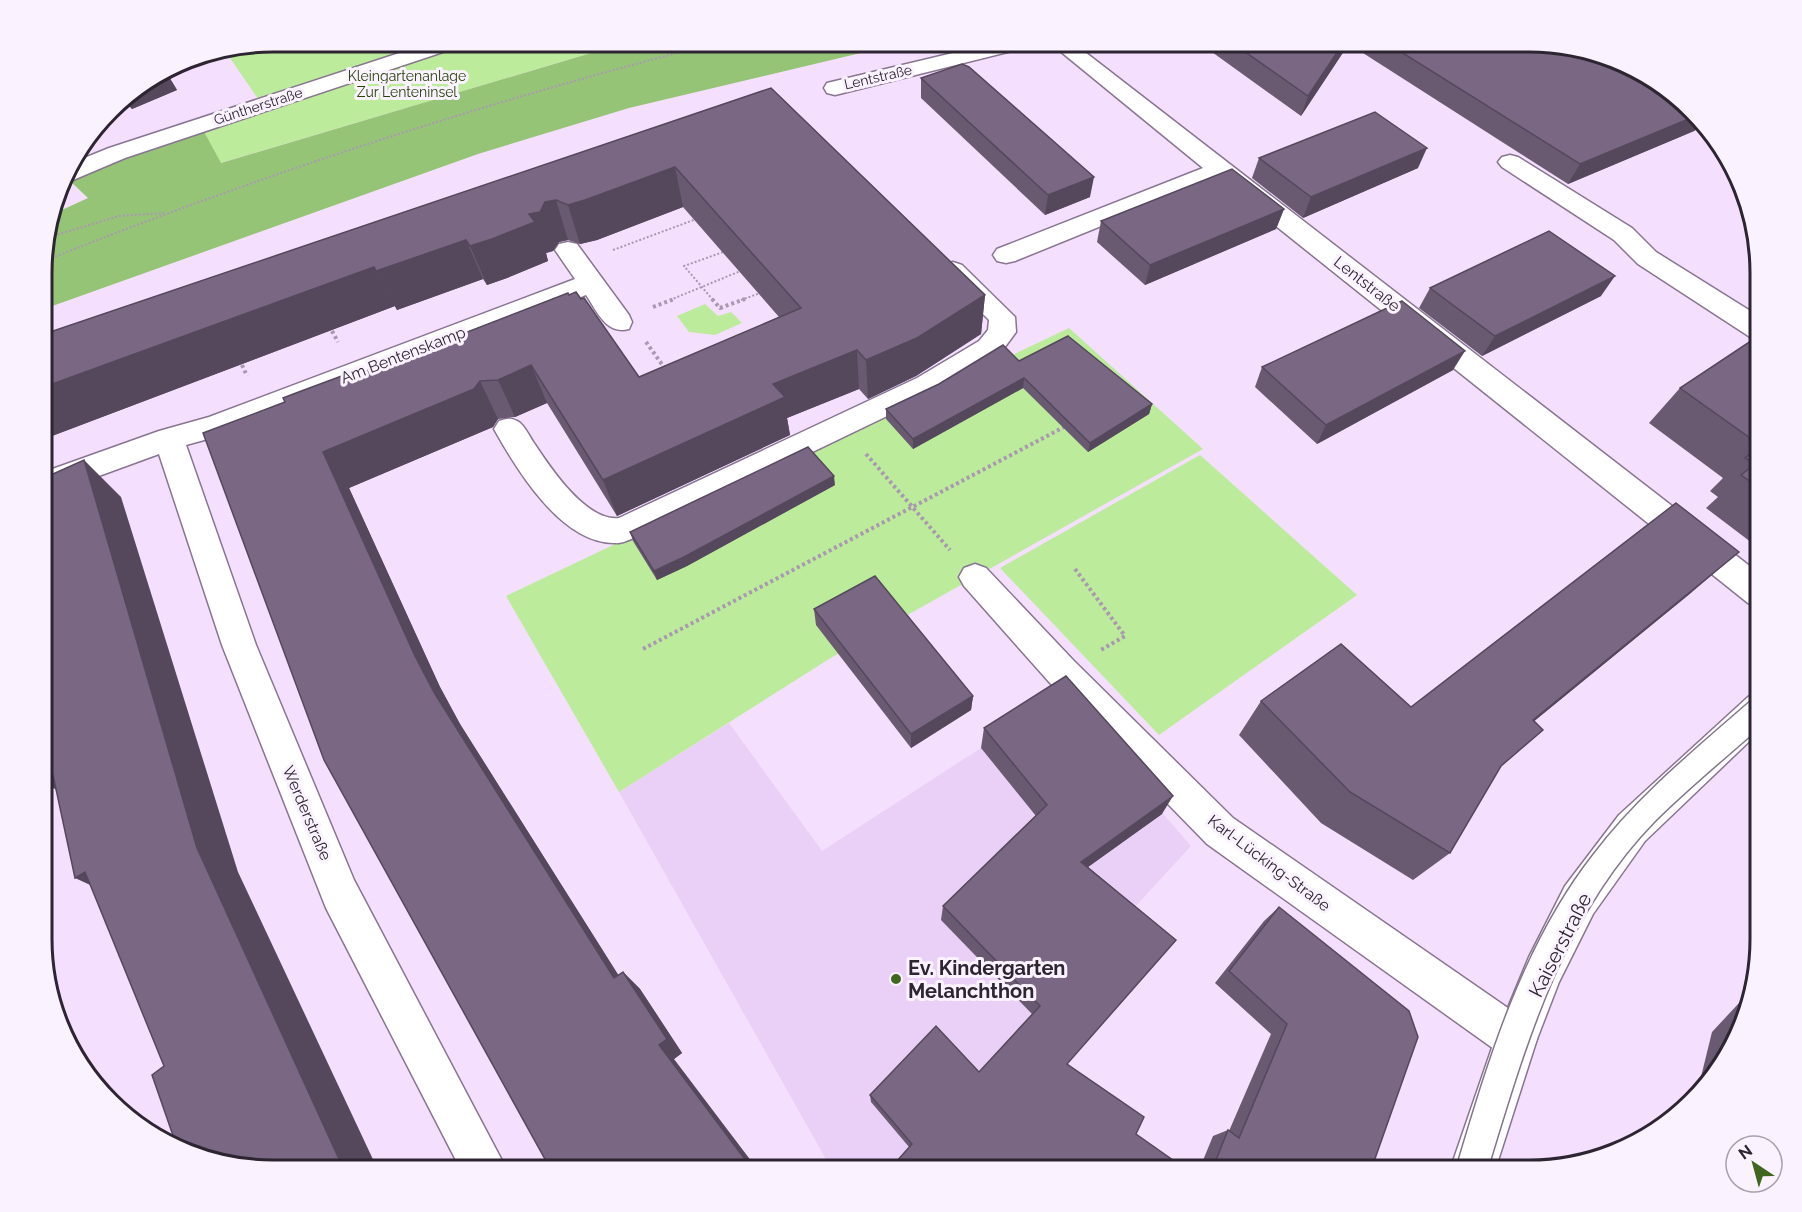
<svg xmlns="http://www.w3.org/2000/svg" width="1802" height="1212" font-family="Raleway,sans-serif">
	<rect width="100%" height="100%" fill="#f5dfff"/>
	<path fill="#ead0f6" d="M 1061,696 L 1191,846 L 894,1170 L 832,1170 L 619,792 L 729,723 L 822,851 Z"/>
	<g fill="#bceb9b">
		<path d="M 274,42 L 429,42 L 258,99 L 230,58 L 249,47 Z"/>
		<path d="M 473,42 L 628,42 L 220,163 L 202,128 Z"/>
		<path d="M 705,304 L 718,316 L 731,312 L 742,323 L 715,335 L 689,332 L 677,316 Z"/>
		<path d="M 1069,328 L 1203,449 L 829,659 L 619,792 L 506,596 Z"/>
		<path d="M 1200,455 L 1357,595 L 1159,735 L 1000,568 Z"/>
	</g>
	<path fill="#96c476" d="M 628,42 L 907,42 L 629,108 L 478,154 L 44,309 L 44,244 L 53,214 L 88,198 L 70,181 L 119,158 L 202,128 L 221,163 Z"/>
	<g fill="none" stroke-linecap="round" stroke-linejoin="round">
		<g stroke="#887591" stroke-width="3">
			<g id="minor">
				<path d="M 433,42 L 465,42 L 461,46 L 125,158 L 73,180 L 63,182 L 72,163 L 109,148 Z"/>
				<path d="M 999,42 L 1035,42 L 1032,46 L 835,95 L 827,93 L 824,88 L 827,83 Z"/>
				<path d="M 1049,42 L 1072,42 L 1760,574 L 1760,606 L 1748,603 L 1217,179 L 1015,261 L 1006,263 L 997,261 L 993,255 L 997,249 L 1203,168 Z"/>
				<path d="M 1510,155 L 1518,157 L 1632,228 L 1656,252 L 1760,317 L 1760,339 L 1750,337 L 1638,264 L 1614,240 L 1502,167 L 1498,162 L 1502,157 Z"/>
				<path d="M 568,242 L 577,244 L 629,315 L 632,322 L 629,329 C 606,335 597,311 586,295 L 226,434 L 186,445 L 256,645 L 354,880 L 507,1170 L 461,1170 L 326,908 L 222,645 L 159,454 L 44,496 L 44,472 L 159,431 L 209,417 L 575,279 L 555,250 L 559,244 Z"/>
				<path d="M 953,262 L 962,265 L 1015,317 L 1016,332 L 999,355 L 937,392 L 636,537 C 629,540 621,544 614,543 C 561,543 517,470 494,429 L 499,421 C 505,419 510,417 517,421 C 524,424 529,436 534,443 C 550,467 586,522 619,518 L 917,378 L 979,341 L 988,330 L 989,320 L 940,271 L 944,265 Z"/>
				<path d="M 975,564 L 986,568 L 1074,661 L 1233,818 L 1531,1024 L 1537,1039 L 1531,1054 L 1516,1060 L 1501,1054 L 1207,844 L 1050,683 L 964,586 L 959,577 L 964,568 Z"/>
			</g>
		</g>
		<g stroke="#887591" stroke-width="3">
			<path id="major" d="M 1760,692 L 1760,731 L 1645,841 L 1593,914 L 1559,982 L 1537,1039 L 1495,1170 L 1450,1170 L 1495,1039 L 1529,957 L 1565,886 L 1619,815 L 1748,697 Z"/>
		</g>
		<g stroke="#a998b0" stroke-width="2" stroke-dasharray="2 2" stroke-linecap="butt">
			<path d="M 46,238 L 119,216 L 164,213"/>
			<path d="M 613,250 L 699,218"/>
			<path d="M 44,261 C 265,173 489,101 719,42"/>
			<path d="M 670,300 L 743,270"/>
			<path d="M 713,300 L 684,266 L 726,251"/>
			<path d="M 741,300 L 763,292"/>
		</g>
		<g stroke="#a998b0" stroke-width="4" stroke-dasharray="3 3" stroke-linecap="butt">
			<path d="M 712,299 L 720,308 L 745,299"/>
			<path d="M 653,307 L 674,299"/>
			<path d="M 332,331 L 338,342"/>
			<path d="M 646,342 L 666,370"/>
			<path d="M 242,365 L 247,376"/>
			<path d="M 866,454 L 950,550"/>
			<path d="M 1075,569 L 1125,636 L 1099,651"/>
			<path d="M 643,649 L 1066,426"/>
		</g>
		<use href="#minor" fill="#fff" fill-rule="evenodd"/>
		<use href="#major" fill="#fff" fill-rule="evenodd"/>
		<g stroke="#83758a" stroke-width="1.5">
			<path d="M 1455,1170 C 1488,1060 1521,946 1593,854 C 1640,792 1702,743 1760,692"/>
			<path d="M 1488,1170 C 1526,1046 1562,917 1655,822 C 1688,789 1725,759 1760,728"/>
		</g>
	</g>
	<g fill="#695971">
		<path d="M 1198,42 L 1302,42 L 1307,45 L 1315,42 L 1348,42 L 1346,48 L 1301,116 Z"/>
		<path d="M 1353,42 L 1528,42 L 1657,81 L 1700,127 L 1694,131 L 1568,184 L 1352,46 Z"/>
		<path d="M 166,72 L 177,90 L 132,109 L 122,99 Z"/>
		<path d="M 921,78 L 1090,197 L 1045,215 L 921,98 Z"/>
		<path d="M 771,88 L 985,295 L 981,334 L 916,376 L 868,399 L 859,389 L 787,418 L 790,435 L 617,516 L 547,403 L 515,417 L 498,419 L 493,427 L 349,488 L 440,687 L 460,724 L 618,975 L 623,972 L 640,989 L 682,1053 L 674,1059 L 324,760 L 357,374 L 568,293 L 639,377 L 779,317 L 683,207 L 597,240 L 580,244 L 568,240 L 559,242 L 553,251 L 546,253 L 548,261 L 507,278 L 487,285 L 483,279 L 397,310 L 395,306 L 44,439 L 44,334 Z"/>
		<path d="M 1259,158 L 1418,168 L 1303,218 L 1252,178 Z"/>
		<path d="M 1284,209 L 1276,229 L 1145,285 L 1097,242 L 1101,221 Z"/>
		<path d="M 1430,288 L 1601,296 L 1482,356 L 1419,308 Z"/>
		<path d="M 1760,335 L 1760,549 L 1706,508 L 1718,497 L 1710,491 L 1723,478 L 1649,423 L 1680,388 Z"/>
		<path d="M 1019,361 L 1152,404 L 1149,414 L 1088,452 L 1023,388 L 913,449 L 886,419 L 886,409 Z"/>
		<path d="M 1262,367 L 1453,370 L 1317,444 L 1255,387 Z"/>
		<path d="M 835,485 L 687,566 L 657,580 L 633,541 L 630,532 Z"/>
		<path d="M 1692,592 L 1534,721 L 1501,766 L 1450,853 L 1413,880 L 1321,823 L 1239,735 L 1261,701 L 1411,707 Z"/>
		<path d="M 814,609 L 973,696 L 971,710 L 911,748 L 816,625 Z"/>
		<path d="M 984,728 L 1162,814 L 1088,867 L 1176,940 L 909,1147 L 871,1102 L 870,1095 L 979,1072 L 1032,1014 L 941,920 L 943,906 L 1036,816 L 981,748 Z"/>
		<path d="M 1279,907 L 1371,1170 L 1199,1170 L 1213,1136 L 1228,1130 L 1229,1131 L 1271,1034 L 1215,983 L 1264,921 Z"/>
		<path d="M 1760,953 L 1757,963 L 1753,959 Z"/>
		<path d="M 1753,988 L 1748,1012 L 1721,1067 L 1698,1089 L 1712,1032 Z"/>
	</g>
	<g fill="#55485c">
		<path d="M 1344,42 L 1348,42 L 1346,48 L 1301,116 L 1308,96 Z"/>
		<path d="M 166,72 L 177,90 L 132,109 L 124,98 Z"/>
		<path d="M 1691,118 L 1700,127 L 1694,131 L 1568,184 L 1580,164 Z"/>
		<path d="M 1427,148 L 1418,168 L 1303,218 L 1311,197 Z"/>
		<path d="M 675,167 L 683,207 L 597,240 L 580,244 L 568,205 Z"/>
		<path d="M 1094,177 L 1090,197 L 1045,215 L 1048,195 Z"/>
		<path d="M 556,200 L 568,240 L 559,242 L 553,251 L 546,253 L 548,261 L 507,278 L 487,285 L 470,246 L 529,214 L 545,202 Z"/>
		<path d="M 1284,209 L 1276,229 L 1145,285 L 1150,265 Z"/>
		<path d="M 466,240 L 483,279 L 397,310 L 376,271 Z"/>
		<path d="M 374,267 L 395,306 L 44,439 L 44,387 Z"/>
		<path d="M 1615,276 L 1601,296 L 1482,356 L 1495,336 Z"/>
		<path d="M 985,295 L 981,334 L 916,376 L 868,399 L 866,360 Z"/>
		<path d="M 857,350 L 859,389 L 787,418 L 790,435 L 617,516 L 603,480 L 773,384 Z"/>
		<path d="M 1465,351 L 1453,370 L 1317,444 L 1326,425 Z"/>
		<path d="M 531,365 L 547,403 L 515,417 L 498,380 Z"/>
		<path d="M 1024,378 L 1023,388 L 913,449 L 913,439 Z"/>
		<path d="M 480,381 L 498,419 L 493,427 L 349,488 L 440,687 L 460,724 L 631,995 L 614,978 L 435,694 L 415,656 L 323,452 Z"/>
		<path d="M 1152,404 L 1149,414 L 1088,452 L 1090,443 Z"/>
		<path d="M 84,460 L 121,497 L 238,872 L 378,1170 L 344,1170 L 197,848 Z"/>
		<path d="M 834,476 L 835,485 L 687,566 L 657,580 L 654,571 Z"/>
		<path d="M 1739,552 L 1692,592 L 1494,754 L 1533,720 Z"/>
		<path d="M 973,696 L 971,710 L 911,748 L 911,734 Z"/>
		<path d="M 53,775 L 88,807 L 44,783 L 44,779 Z"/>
		<path d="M 1173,796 L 1162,814 L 1074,877 L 1081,862 Z"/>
		<path d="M 85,872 L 123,900 L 75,878 Z"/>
		<path d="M 44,899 L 52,937 L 44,942 Z"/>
		<path d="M 623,972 L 640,989 L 682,1053 L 674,1059 L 758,1170 L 753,1170 L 659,1045 Z"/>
	</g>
	<g fill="#7a6783" stroke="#55485c" stroke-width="1.5">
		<path d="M 1231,42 L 1302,42 L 1307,45 L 1315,42 L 1344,42 L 1308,96 Z"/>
		<path d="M 1385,42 L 1528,42 L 1602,54 L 1657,81 L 1691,118 L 1580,164 Z"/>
		<path d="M 962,64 L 969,67 L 1094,177 L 1048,195 L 921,78 Z"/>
		<path d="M 771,88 L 985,295 L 917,338 L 866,360 L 857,350 L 773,384 L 785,397 L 603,480 L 531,365 L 498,380 L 480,381 L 474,389 L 323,452 L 415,656 L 435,694 L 614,978 L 623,972 L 667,1039 L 659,1045 L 753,1170 L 551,1170 L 324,760 L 203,433 L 285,402 L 283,398 L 304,390 L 355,371 L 356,375 L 568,293 L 569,295 L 576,292 L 581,299 L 584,298 L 639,377 L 801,308 L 675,167 L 585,200 L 568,205 L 556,200 L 545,202 L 540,212 L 529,214 L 535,222 L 492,239 L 470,246 L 466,240 L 376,271 L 374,267 L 44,387 L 44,334 Z"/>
		<path d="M 1375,112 L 1427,148 L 1311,197 L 1259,158 Z"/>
		<path d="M 1232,169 L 1284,209 L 1150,265 L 1101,221 Z"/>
		<path d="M 1549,231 L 1615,276 L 1495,336 L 1430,288 Z"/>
		<path d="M 1402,301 L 1465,351 L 1326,425 L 1262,367 Z"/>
		<path d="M 1760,335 L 1760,445 L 1680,388 Z"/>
		<path d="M 1068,336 L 1152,404 L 1090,443 L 1024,378 L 913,439 L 886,409 L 939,384 L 1003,345 L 1019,361 Z"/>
		<path d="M 1760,446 L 1760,488 L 1741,475 L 1755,464 L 1745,458 Z"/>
		<path d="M 808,447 L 834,476 L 684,557 L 654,571 L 630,532 Z"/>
		<path d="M 84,460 L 197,848 L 344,1170 L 274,1170 L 200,1158 L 177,1147 L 152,1075 L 164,1066 L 85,872 L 75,878 L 53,775 L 44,779 L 44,478 Z"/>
		<path d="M 1676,503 L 1739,552 L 1533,720 L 1543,730 L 1501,766 L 1450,853 L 1350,792 L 1261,701 L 1341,644 L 1411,707 Z"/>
		<path d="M 875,576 L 973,696 L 911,734 L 814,609 Z"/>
		<path d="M 1066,676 L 1173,796 L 1081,862 L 1176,940 L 1067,1064 L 1144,1117 L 1136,1134 L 1187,1170 L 889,1170 L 912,1144 L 870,1095 L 936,1026 L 979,1072 L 1040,1006 L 943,906 L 1047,805 L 984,728 Z"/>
		<path d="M 1279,907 L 1409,1011 L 1418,1037 L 1371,1170 L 1212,1170 L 1228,1130 L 1239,1138 L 1287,1024 L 1229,971 Z"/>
	</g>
	<circle fill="#416620" stroke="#fbf2ff" stroke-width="2" cx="896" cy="979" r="6"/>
	<g text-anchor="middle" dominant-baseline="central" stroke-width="6" stroke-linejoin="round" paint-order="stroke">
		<g font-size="14" fill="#25420a" stroke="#fbf2ff">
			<text x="407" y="76">Kleingartenanlage<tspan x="407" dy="16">Zur Lenteninsel</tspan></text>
		</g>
		<g font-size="14" fill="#2d2531" stroke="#fbf2ff">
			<text transform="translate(878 77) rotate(-13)">Lentstraße</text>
			<text transform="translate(258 106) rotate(-18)">Güntherstraße</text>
		</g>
		<g font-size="16" fill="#2d2531" stroke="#fbf2ff">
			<text transform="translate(1367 284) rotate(38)">Lentstraße</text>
			<text transform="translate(403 355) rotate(-21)">Am Bentenskamp</text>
			<text transform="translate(307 813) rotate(67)">Werderstraße</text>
			<text transform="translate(1269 863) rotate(37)">Karl-Lücking-Straße</text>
		</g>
		<g font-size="20" fill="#2d2531" stroke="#fbf2ff">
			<text transform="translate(1560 945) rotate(-63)">Kaiserstraße</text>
		</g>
		<g font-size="20" font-weight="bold" fill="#2d2531" stroke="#fbf2ff" text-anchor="start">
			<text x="908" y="968">Ev. Kindergarten<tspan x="908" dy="23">Melanchthon</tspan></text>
		</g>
	</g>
	<path d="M0 0H1802V1212H0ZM273 52H1529A221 221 0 0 1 1750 273V939A221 221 0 0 1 1529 1160H273A221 221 0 0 1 52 939V273A221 221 0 0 1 273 52Z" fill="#fbf2ff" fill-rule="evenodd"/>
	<path fill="none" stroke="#2d2531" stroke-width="3" d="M273 52H1529A221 221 0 0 1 1750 273V939A221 221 0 0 1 1529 1160H273A221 221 0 0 1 52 939V273A221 221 0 0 1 273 52Z"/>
	<g transform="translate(1754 1164) rotate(324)"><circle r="28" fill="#fbf2ff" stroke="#a9a0ad" stroke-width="1.5"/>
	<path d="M0-4.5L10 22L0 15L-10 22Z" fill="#416620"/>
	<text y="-9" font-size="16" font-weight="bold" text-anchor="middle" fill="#2d2531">N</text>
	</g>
</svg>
